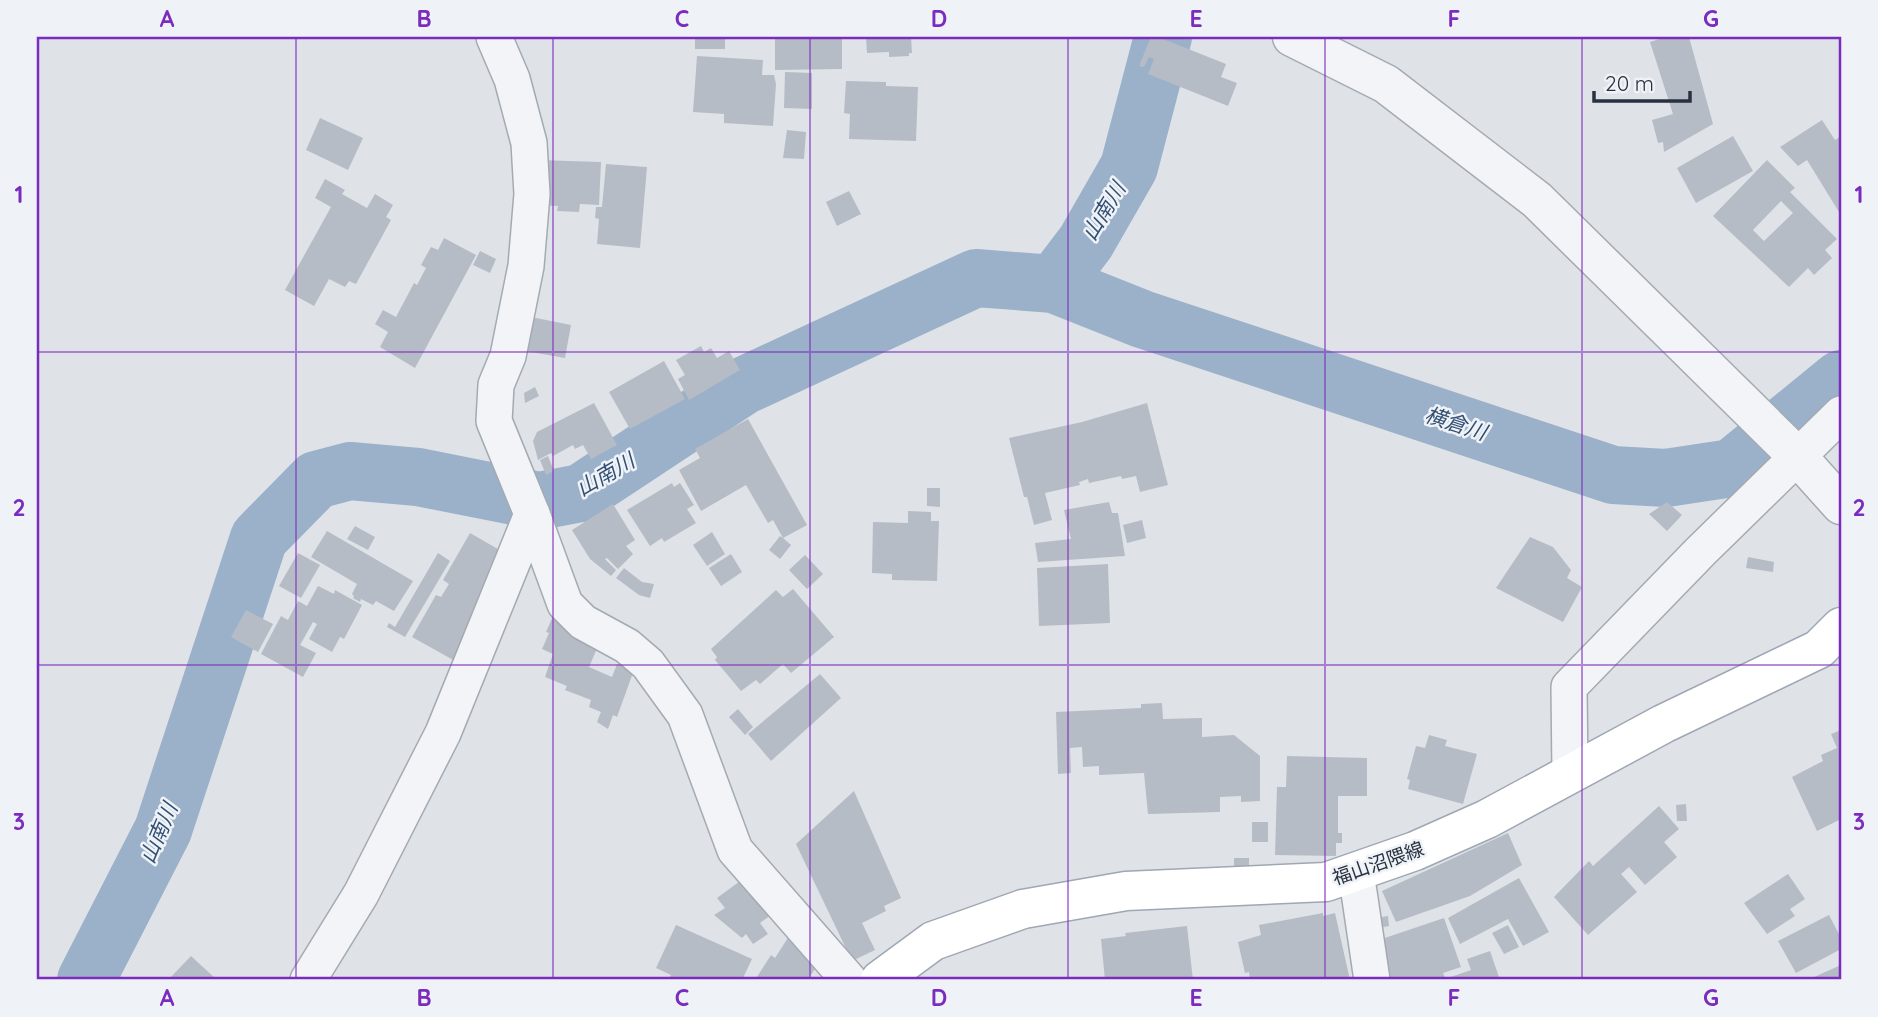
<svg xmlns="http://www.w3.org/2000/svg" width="1878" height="1017" font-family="Quicksand,'Noto Sans JP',sans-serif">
	<rect width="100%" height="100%" fill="#dfe3e8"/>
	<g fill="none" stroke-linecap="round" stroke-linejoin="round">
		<g stroke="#9ab1c9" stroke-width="58">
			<path d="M 1054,284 L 1086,242 L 1129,167 L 1163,37"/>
			<path d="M 86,980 L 163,830 L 259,538 L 316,480 L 350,471 L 418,477 L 539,501 L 581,493 L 743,386 L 976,278 L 1054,284 L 1142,319 L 1613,475 L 1666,478 L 1732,468 L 1841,379"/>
		</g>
	</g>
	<g fill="#b6bcc5" fill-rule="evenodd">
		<rect x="695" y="37" width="30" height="12"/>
		<path d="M 775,37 L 842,37 L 842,69 L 775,70 Z"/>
		<path d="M 866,37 L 911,37 L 912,53 L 909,53 L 909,56 L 889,57 L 889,52 L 867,53 Z"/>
		<path d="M 1151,37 L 1158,37 L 1226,64 L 1221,77 L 1237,83 L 1228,106 L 1148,74 L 1154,59 L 1149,57 L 1144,67 L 1139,66 Z"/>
		<path d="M 1666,37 L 1689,37 L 1713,124 L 1664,152 L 1663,142 L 1658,143 L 1652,120 L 1673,114 L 1650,42 Z"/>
		<path d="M 697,56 L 763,60 L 762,75 L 774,75 L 776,84 L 773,126 L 724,123 L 724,114 L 693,112 Z"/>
		<path d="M 785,72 L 812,73 L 812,109 L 784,108 Z"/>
		<path d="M 846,81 L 886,82 L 886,86 L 918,87 L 916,141 L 849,139 L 850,114 L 844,113 Z"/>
		<path d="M 320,118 L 363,138 L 348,170 L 306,150 Z"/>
		<path d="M 1822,120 L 1835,140 L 1841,136 L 1841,210 L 1839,212 L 1807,160 L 1798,166 L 1780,147 Z"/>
		<path d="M 787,130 L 806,132 L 804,159 L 783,158 Z"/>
		<path d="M 1733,136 L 1753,171 L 1696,203 L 1677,168 Z"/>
		<path d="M 538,160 L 601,162 L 599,205 L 580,204 L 579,212 L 557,211 L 558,206 L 536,205 Z"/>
		<path d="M 1767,160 L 1795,188 L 1790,192 L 1837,239 L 1825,250 L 1832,258 L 1814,275 L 1808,268 L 1789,287 L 1713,216 ZM 1781,201 L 1793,213 L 1764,241 L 1753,230 Z"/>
		<path d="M 606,164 L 647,167 L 640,248 L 597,244 L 599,219 L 595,218 L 596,207 L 602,207 Z"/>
		<path d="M 325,179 L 345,190 L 342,194 L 367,208 L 375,194 L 393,205 L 386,217 L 391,220 L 356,284 L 349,281 L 345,287 L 329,279 L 314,306 L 285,290 L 331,207 L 315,198 Z"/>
		<path d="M 849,191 L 861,214 L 837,226 L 826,202 Z"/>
		<path d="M 444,238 L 476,255 L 415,368 L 380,347 L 388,332 L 375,324 L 383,310 L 396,317 L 414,283 L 417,285 L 426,268 L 421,265 L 431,247 L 438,250 Z"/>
		<path d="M 480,251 L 496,259 L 490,273 L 473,265 Z"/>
		<path d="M 531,317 L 571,325 L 565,358 L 525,351 Z"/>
		<path d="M 701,346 L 704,352 L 711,348 L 717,358 L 729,351 L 740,370 L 689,400 L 678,379 L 685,375 L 676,360 Z"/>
		<path d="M 664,361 L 685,399 L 630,429 L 609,392 Z"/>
		<path d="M 535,387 L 539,396 L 525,403 L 524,393 Z"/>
		<path d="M 594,403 L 617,445 L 591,459 L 583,445 L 575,449 L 573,445 L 553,456 L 551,453 L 538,460 L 533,441 L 537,432 Z"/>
		<path d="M 1147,403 L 1168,485 L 1140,492 L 1136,476 L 1122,479 L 1121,476 L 1089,483 L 1088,479 L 1079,482 L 1080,485 L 1045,493 L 1052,520 L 1034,525 L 1027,497 L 1024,497 L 1009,438 L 1082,422 Z"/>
		<path d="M 748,419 L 807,525 L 783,538 L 791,545 L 780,559 L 769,550 L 780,536 L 783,538 L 773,520 L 768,523 L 746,485 L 701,511 L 679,470 L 700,458 L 695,449 Z"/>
		<path d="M 548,456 L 554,471 L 546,475 L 540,460 Z"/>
		<path d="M 672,483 L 674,487 L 680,483 L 694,505 L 687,509 L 696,523 L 664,542 L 662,538 L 650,546 L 627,510 Z"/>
		<path d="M 927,488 L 940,488 L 940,507 L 927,506 Z"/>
		<path d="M 1109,502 L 1112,513 L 1118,513 L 1125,556 L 1038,562 L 1035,543 L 1071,539 L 1064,510 Z"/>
		<path d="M 1667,502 L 1682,515 L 1667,531 L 1649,514 Z"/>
		<path d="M 613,504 L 635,540 L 626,546 L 633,554 L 618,569 L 607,558 L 605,559 L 616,570 L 611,576 L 590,559 L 572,530 Z"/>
		<path d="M 908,511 L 931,512 L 931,521 L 939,521 L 937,581 L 892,580 L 892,574 L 872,573 L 873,522 L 908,523 Z"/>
		<path d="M 1142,520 L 1146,538 L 1127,543 L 1123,525 Z"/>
		<path d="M 355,526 L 375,537 L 368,550 L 347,539 Z"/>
		<path d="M 327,531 L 413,581 L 394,611 L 376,601 L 373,605 L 361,599 L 360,602 L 353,598 L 354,596 L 352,594 L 357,584 L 311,557 Z"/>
		<path d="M 712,532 L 725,554 L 707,566 L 693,545 Z"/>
		<path d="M 470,533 L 503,552 L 464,666 L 412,637 L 436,595 L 441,597 L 449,584 L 443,580 Z"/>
		<path d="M 1530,537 L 1553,547 L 1571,570 L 1567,578 L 1582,587 L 1563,622 L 1496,588 Z"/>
		<path d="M 298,553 L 320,565 L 301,598 L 279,586 Z"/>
		<path d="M 438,553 L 450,561 L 405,637 L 387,627 L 389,623 L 395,627 Z"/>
		<path d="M 731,554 L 742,572 L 721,586 L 709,568 Z"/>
		<path d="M 805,555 L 823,574 L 807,589 L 789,570 Z"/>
		<path d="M 1748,557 L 1774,562 L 1773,572 L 1746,568 Z"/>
		<path d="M 1108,564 L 1110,623 L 1039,626 L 1037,568 Z"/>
		<path d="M 624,568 L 642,582 L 654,584 L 650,598 L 639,595 L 616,578 Z"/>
		<path d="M 318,586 L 334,594 L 335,590 L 362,605 L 344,639 L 340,637 L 332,652 L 309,639 L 317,624 L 313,622 L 300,645 L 316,653 L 303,677 L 261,654 L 281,616 L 288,620 L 298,601 L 307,606 Z"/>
		<path d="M 793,589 L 834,637 L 791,673 L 783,664 L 760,684 L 756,680 L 741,691 L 715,660 L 717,657 L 711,649 L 776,590 L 783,597 Z"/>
		<path d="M 565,597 L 611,616 L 589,667 L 612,677 L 617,664 L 634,670 L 617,717 L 613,715 L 608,729 L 597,722 L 601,712 L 589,707 L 591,700 L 565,690 L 567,686 L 545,677 L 553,654 L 542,649 L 549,633 L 546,632 L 561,598 Z"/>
		<path d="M 246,610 L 273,624 L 258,652 L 231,637 Z"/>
		<path d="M 820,674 L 841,698 L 771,761 L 748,734 Z"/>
		<path d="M 1162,703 L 1163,719 L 1202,718 L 1202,737 L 1234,735 L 1260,756 L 1260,801 L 1241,802 L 1241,796 L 1220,797 L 1220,812 L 1148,814 L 1144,773 L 1099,775 L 1099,766 L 1083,767 L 1082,747 L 1070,748 L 1071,773 L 1058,774 L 1056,712 L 1141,708 L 1141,704 Z"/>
		<path d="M 738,709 L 753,727 L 745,735 L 729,717 Z"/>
		<path d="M 1841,730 L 1841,819 L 1817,831 L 1792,777 L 1823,761 L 1821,755 L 1837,748 L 1831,734 Z"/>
		<path d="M 1429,735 L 1447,740 L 1445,746 L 1477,754 L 1463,804 L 1408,789 L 1410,780 L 1407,779 L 1416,746 L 1425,748 Z"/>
		<path d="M 1287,756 L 1367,758 L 1367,796 L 1338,796 L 1338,833 L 1342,833 L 1342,843 L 1336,843 L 1336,856 L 1275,855 L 1277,787 L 1286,787 Z"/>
		<path d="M 854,791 L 901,898 L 884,906 L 886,911 L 862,923 L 875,950 L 852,961 L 796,844 Z"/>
		<path d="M 1686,804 L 1687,821 L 1677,821 L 1676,805 Z"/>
		<path d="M 1659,806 L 1679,829 L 1664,842 L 1677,857 L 1645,885 L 1629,867 L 1621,874 L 1637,892 L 1588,935 L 1554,897 L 1589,861 L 1593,866 Z"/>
		<rect x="1252" y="822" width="16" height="20"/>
		<path d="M 1508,833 L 1522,865 L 1470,896 L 1396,922 L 1382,891 Z"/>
		<path d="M 1234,858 L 1249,858 L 1249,868 L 1234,869 Z"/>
		<path d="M 751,873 L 778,910 L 760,923 L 768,934 L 753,944 L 746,934 L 742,938 L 714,915 L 725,908 L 717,898 Z"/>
		<path d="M 1788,874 L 1805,899 L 1790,909 L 1795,916 L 1767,934 L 1744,903 Z"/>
		<path d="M 1519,878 L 1549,932 L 1523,946 L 1508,919 L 1460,944 L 1448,918 Z"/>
		<path d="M 1323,913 L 1323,916 L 1335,913 L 1350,980 L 1250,980 L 1249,972 L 1245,973 L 1238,942 L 1261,935 L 1259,925 Z"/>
		<path d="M 1829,915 L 1841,938 L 1841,949 L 1796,973 L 1778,941 Z"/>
		<path d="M 1388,916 L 1389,926 L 1366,930 L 1364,920 Z"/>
		<path d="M 1444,918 L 1461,967 L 1443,973 L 1445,978 L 1440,980 L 1383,980 L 1370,943 Z"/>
		<path d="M 676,925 L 752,959 L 742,980 L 668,980 L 671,975 L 656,968 Z"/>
		<path d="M 1508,925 L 1519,947 L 1504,954 L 1492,933 Z"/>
		<path d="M 1187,926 L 1193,980 L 1105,980 L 1101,939 L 1126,936 L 1125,933 Z"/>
		<path d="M 791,933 L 819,962 L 808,980 L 755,980 L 771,955 L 775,958 Z"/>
		<path d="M 1490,951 L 1500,980 L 1442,980 L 1471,970 L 1467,959 Z"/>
		<path d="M 191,956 L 217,980 L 168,980 Z"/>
		<path d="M 1841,965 L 1841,980 L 1813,980 L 1812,978 Z"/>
	</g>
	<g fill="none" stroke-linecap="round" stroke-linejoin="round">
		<g stroke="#a4aab2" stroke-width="38">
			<g id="minor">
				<path d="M 494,37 L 512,79 L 529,143 L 532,194 L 526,266 L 508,356 L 496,385 L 494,421 L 532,514 L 565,604 L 583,622 L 627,646 L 648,664 L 685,715 L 735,850 L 849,980"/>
				<path d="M 1570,773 L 1569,687 L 1700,552 L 1841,414"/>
				<path d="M 1356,872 L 1372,980"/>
				<path d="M 308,980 L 361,894 L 443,733 L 532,514"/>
			</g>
		</g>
		<g stroke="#a4aab2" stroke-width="41">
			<path id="tertiary" d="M 1292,37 L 1386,84 L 1537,200 L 1797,456 L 1841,505"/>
		</g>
		<g stroke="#9ea7b4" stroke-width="41">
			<path id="primary" d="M 880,980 L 933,941 L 1023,909 L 1126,891 L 1326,882 L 1415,851 L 1487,819 L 1663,724 L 1819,649 L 1841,627"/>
		</g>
		<use href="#minor" stroke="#f2f4f7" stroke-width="35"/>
		<use href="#tertiary" stroke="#f2f4f7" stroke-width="38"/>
		<use href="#primary" stroke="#fff" stroke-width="38"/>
	</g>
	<path fill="none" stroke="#7b2cbf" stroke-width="2" stroke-opacity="0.55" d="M 296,37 L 296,980M 553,37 L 553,980M 810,37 L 810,980M 1068,37 L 1068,980M 1325,37 L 1325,980M 1582,37 L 1582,980M 37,352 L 1841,352M 37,665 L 1841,665"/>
	<g text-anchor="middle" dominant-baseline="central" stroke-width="5" stroke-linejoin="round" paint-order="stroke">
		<g font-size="19" fill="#283140" stroke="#eff2f6">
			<text transform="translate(1378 863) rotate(-19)">福山沼隈線</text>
		</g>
		<g font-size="21" font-style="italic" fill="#325074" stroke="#eff2f6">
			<text transform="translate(1103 211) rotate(-59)">山南川</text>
			<text transform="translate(1456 423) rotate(18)">横倉川</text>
			<text transform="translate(605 474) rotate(-30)">山南川</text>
			<text transform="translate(158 833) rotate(-67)">山南川</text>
		</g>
	</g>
	<rect width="1878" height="1017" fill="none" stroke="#eff2f6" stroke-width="77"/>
	<path d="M1594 91v10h96v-10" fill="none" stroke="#283140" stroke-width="3.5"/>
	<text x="1605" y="91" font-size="21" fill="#283140" stroke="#eff2f6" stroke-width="5" paint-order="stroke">20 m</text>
	<rect x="38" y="38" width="1802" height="940" fill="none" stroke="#7b2cbf" stroke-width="2.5"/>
	<g font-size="23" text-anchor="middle" font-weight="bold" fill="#7b2cbf">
		<text x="167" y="27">A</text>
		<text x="424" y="27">B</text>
		<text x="682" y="27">C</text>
		<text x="939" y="27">D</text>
		<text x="1196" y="27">E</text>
		<text x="1454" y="27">F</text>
		<text x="1711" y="27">G</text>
		<text x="19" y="203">1</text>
		<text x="1859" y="203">1</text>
		<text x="19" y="516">2</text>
		<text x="1859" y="516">2</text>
		<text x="19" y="830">3</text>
		<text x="1859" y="830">3</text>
		<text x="167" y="1006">A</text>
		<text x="424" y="1006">B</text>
		<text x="682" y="1006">C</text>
		<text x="939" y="1006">D</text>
		<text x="1196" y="1006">E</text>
		<text x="1454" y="1006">F</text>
		<text x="1711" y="1006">G</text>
	</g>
</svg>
